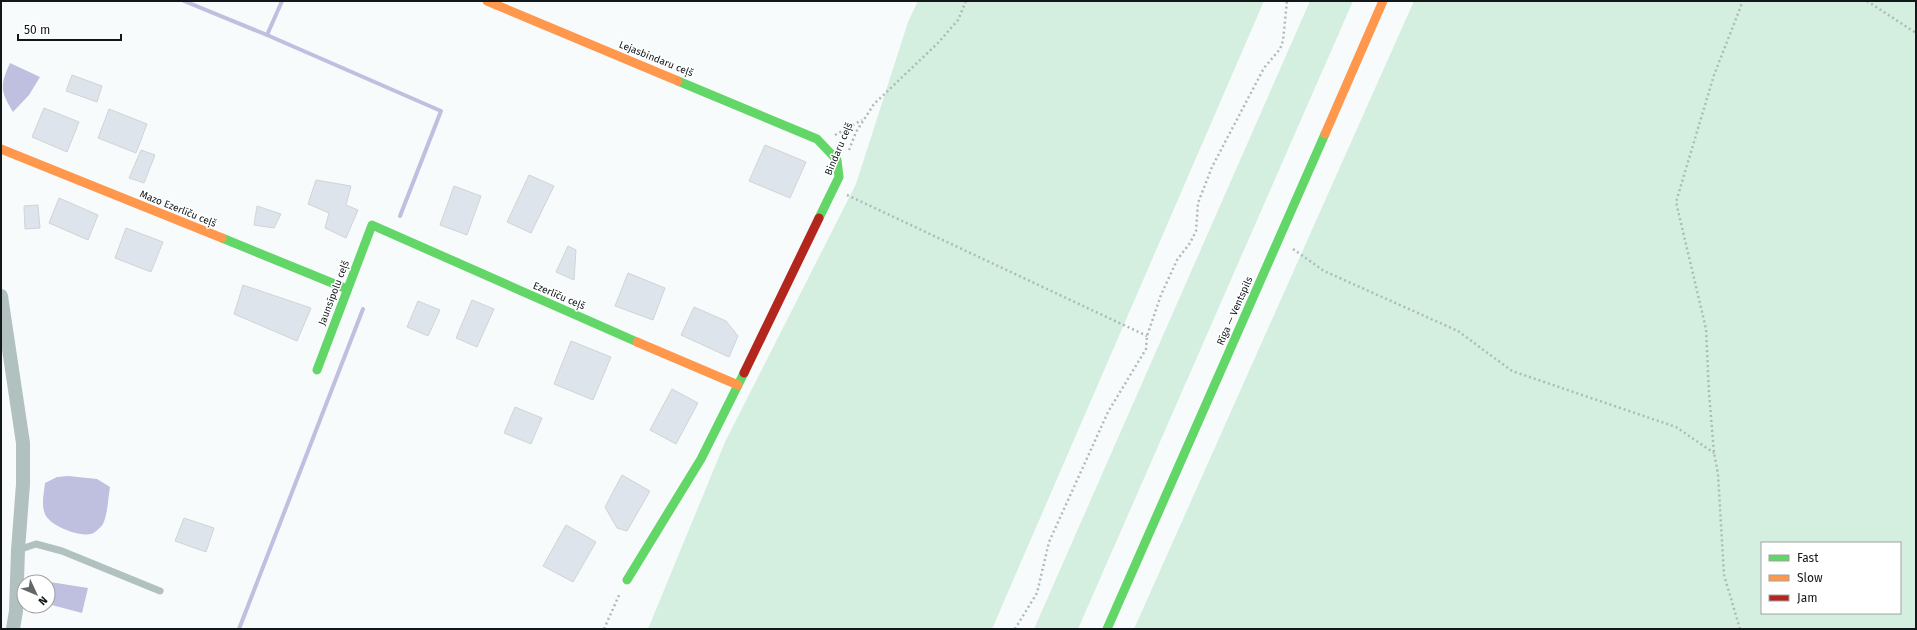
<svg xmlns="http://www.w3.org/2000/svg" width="1917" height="630" font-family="'Fira Sans',sans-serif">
	<rect width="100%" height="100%" fill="#f8fbfc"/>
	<g fill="#d4eee0" fill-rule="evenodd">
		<path d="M 918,1 L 1264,1 L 992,629 L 648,629 L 725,442 L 856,184 L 908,22 Z"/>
		<path d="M 1310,1 L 1353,1 L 1078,629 L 1034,629 Z"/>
		<path d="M 1414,1 L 1916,1 L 1916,629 L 1134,629 ZM 1762,543 L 1900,543 L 1900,613 L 1762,613 Z"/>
	</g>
	<g fill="#bfbfdf">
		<path d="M 10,63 L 40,77 L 29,95 L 13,112 C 0,91 0,85 10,63 Z"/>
		<path d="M 68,476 L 97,479 L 110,487 C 108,498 108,513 103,524 C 101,527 95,533 91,534 C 79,537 50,526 45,514 C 41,505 44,493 45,483 L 57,477 Z"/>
		<path d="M 50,582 L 88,588 L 82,613 L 48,604 L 48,585 Z"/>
	</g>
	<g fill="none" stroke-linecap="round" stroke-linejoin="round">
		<g stroke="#bfbfdf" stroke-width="4">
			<path d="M 184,1 L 267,35 L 441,111 L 400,216"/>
			<path d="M 267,35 L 282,1"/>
			<path d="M 239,629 L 363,309"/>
		</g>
	</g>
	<g fill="#dee4eb" stroke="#d0d4d6">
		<path d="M 72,75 L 102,86 L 97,102 L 66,91 Z"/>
		<path d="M 44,108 L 79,122 L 67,152 L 32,137 Z"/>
		<path d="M 109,109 L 147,124 L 136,153 L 98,138 Z"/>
		<path d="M 765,145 L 806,162 L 790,198 L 749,181 Z"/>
		<path d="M 141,150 L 155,155 L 144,183 L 129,178 Z"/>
		<path d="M 529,175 L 554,186 L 531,233 L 507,222 Z"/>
		<path d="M 316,180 L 351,186 L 346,205 L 358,210 L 346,238 L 325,228 L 329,213 L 308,204 Z"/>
		<path d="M 454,186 L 481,196 L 467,235 L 440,225 Z"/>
		<path d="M 59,198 L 98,215 L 88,240 L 49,223 Z"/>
		<path d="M 38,205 L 40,228 L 25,229 L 24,206 Z"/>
		<path d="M 257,206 L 281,214 L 274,228 L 254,225 Z"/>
		<path d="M 126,228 L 163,242 L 151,272 L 115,258 Z"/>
		<path d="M 568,246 L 576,250 L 574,280 L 556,272 Z"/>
		<path d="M 628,273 L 665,288 L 653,320 L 615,306 Z"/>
		<path d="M 243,285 L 311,308 L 297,341 L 234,314 Z"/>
		<path d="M 472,300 L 494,309 L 477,347 L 456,338 Z"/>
		<path d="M 418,301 L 440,310 L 428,336 L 407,327 Z"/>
		<path d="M 694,307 L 726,321 L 738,336 L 729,357 L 681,335 Z"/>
		<path d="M 571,341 L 611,357 L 593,400 L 554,384 Z"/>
		<path d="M 672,389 L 698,403 L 676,444 L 650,430 Z"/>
		<path d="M 515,407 L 542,418 L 531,444 L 504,433 Z"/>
		<path d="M 622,475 L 650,491 L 627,531 L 617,528 L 605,507 Z"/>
		<path d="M 184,518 L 214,528 L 206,552 L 175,541 Z"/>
		<path d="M 566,525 L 596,542 L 573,582 L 543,566 Z"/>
	</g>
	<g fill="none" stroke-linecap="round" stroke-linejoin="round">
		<g stroke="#aebab9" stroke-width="2.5" stroke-dasharray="2 3" stroke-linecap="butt">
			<path d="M 1867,1 L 1916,33"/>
			<path d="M 835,135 L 862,120"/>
			<path d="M 849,150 L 856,132 L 874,104 L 938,43 L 958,20 L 966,1"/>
			<path d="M 847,195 L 1147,336"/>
			<path d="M 1293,249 L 1324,271 L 1458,331 L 1512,371 L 1676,427 L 1714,453"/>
			<path d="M 604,629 L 620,593"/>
			<path d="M 1015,629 L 1037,593 L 1049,542 L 1108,412 L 1146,349 L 1147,336 L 1161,295 L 1177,260 L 1190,243 L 1196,231 L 1198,203 L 1212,167 L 1264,68 L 1280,49 L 1283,41 L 1287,1"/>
			<path d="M 1740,629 L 1724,575 L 1718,474 L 1714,453 L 1709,393 L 1706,329 L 1676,202 L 1714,75 L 1741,6 L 1741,1"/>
		</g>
		<path stroke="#b1c1c0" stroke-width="7" d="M 18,550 L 36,544 L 62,551 L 160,591"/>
		<path stroke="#b1c1c0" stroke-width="14" d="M 1,296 L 23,443 L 23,484 L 18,550 L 16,611 L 13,629"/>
		<g stroke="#63d668" stroke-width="9">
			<path d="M 678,81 L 817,139 L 837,160 L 839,177 L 819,218"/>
			<path d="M 222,238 L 347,289"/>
			<path d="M 317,370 L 372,225 L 637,342"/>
			<path d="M 627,580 L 701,459 L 744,373"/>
			<path d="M 1107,629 L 1325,134"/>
		</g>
		<g stroke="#ff974d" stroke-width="9">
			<path d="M 487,1 L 678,81"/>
			<path d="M 1325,134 L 1383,1"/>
			<path d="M 1,149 L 222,238"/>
			<path d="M 637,342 L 738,385"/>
		</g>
		<path stroke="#b3261e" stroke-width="9" d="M 744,373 L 819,218"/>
	</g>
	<g text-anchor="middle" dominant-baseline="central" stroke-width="3" stroke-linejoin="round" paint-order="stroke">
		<g font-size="10" fill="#121719" stroke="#fff">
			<text transform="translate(656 59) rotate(22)">Lejasbindaru ceļš</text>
			<text transform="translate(839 149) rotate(-67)">Bindaru ceļš</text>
			<text transform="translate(178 209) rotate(22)">Mazo Ezerlīču ceļš</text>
			<text transform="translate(334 293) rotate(-69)">Jaunsīpolu ceļš</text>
			<text transform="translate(559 296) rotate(23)">Ezerlīču ceļš</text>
			<text transform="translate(1235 311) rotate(-66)">Rīga — Ventspils</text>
		</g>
	</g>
	<rect width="1917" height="630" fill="none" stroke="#121719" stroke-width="4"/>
	<rect x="1761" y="542" width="140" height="72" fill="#ffffff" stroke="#a0a2a3"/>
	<rect x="1769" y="555" width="20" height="6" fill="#63d668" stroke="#a0a2a3"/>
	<text x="1797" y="562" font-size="12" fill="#121719">Fast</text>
	<rect x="1769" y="575" width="20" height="6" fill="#ff974d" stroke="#a0a2a3"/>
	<text x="1797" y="582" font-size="12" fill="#121719">Slow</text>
	<rect x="1769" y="595" width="20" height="6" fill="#b3261e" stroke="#a0a2a3"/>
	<text x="1797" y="602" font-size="12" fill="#121719">Jam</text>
	<g transform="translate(36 594) rotate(134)"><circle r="19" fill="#ffffff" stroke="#a0a2a3"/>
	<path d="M0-3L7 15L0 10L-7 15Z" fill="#626768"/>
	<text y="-6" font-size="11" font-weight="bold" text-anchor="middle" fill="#121719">N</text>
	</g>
	<path d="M18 34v6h103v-6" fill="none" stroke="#121719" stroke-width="2"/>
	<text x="24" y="34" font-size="12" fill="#121719" stroke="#ffffff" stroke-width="3" paint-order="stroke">50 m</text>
</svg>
